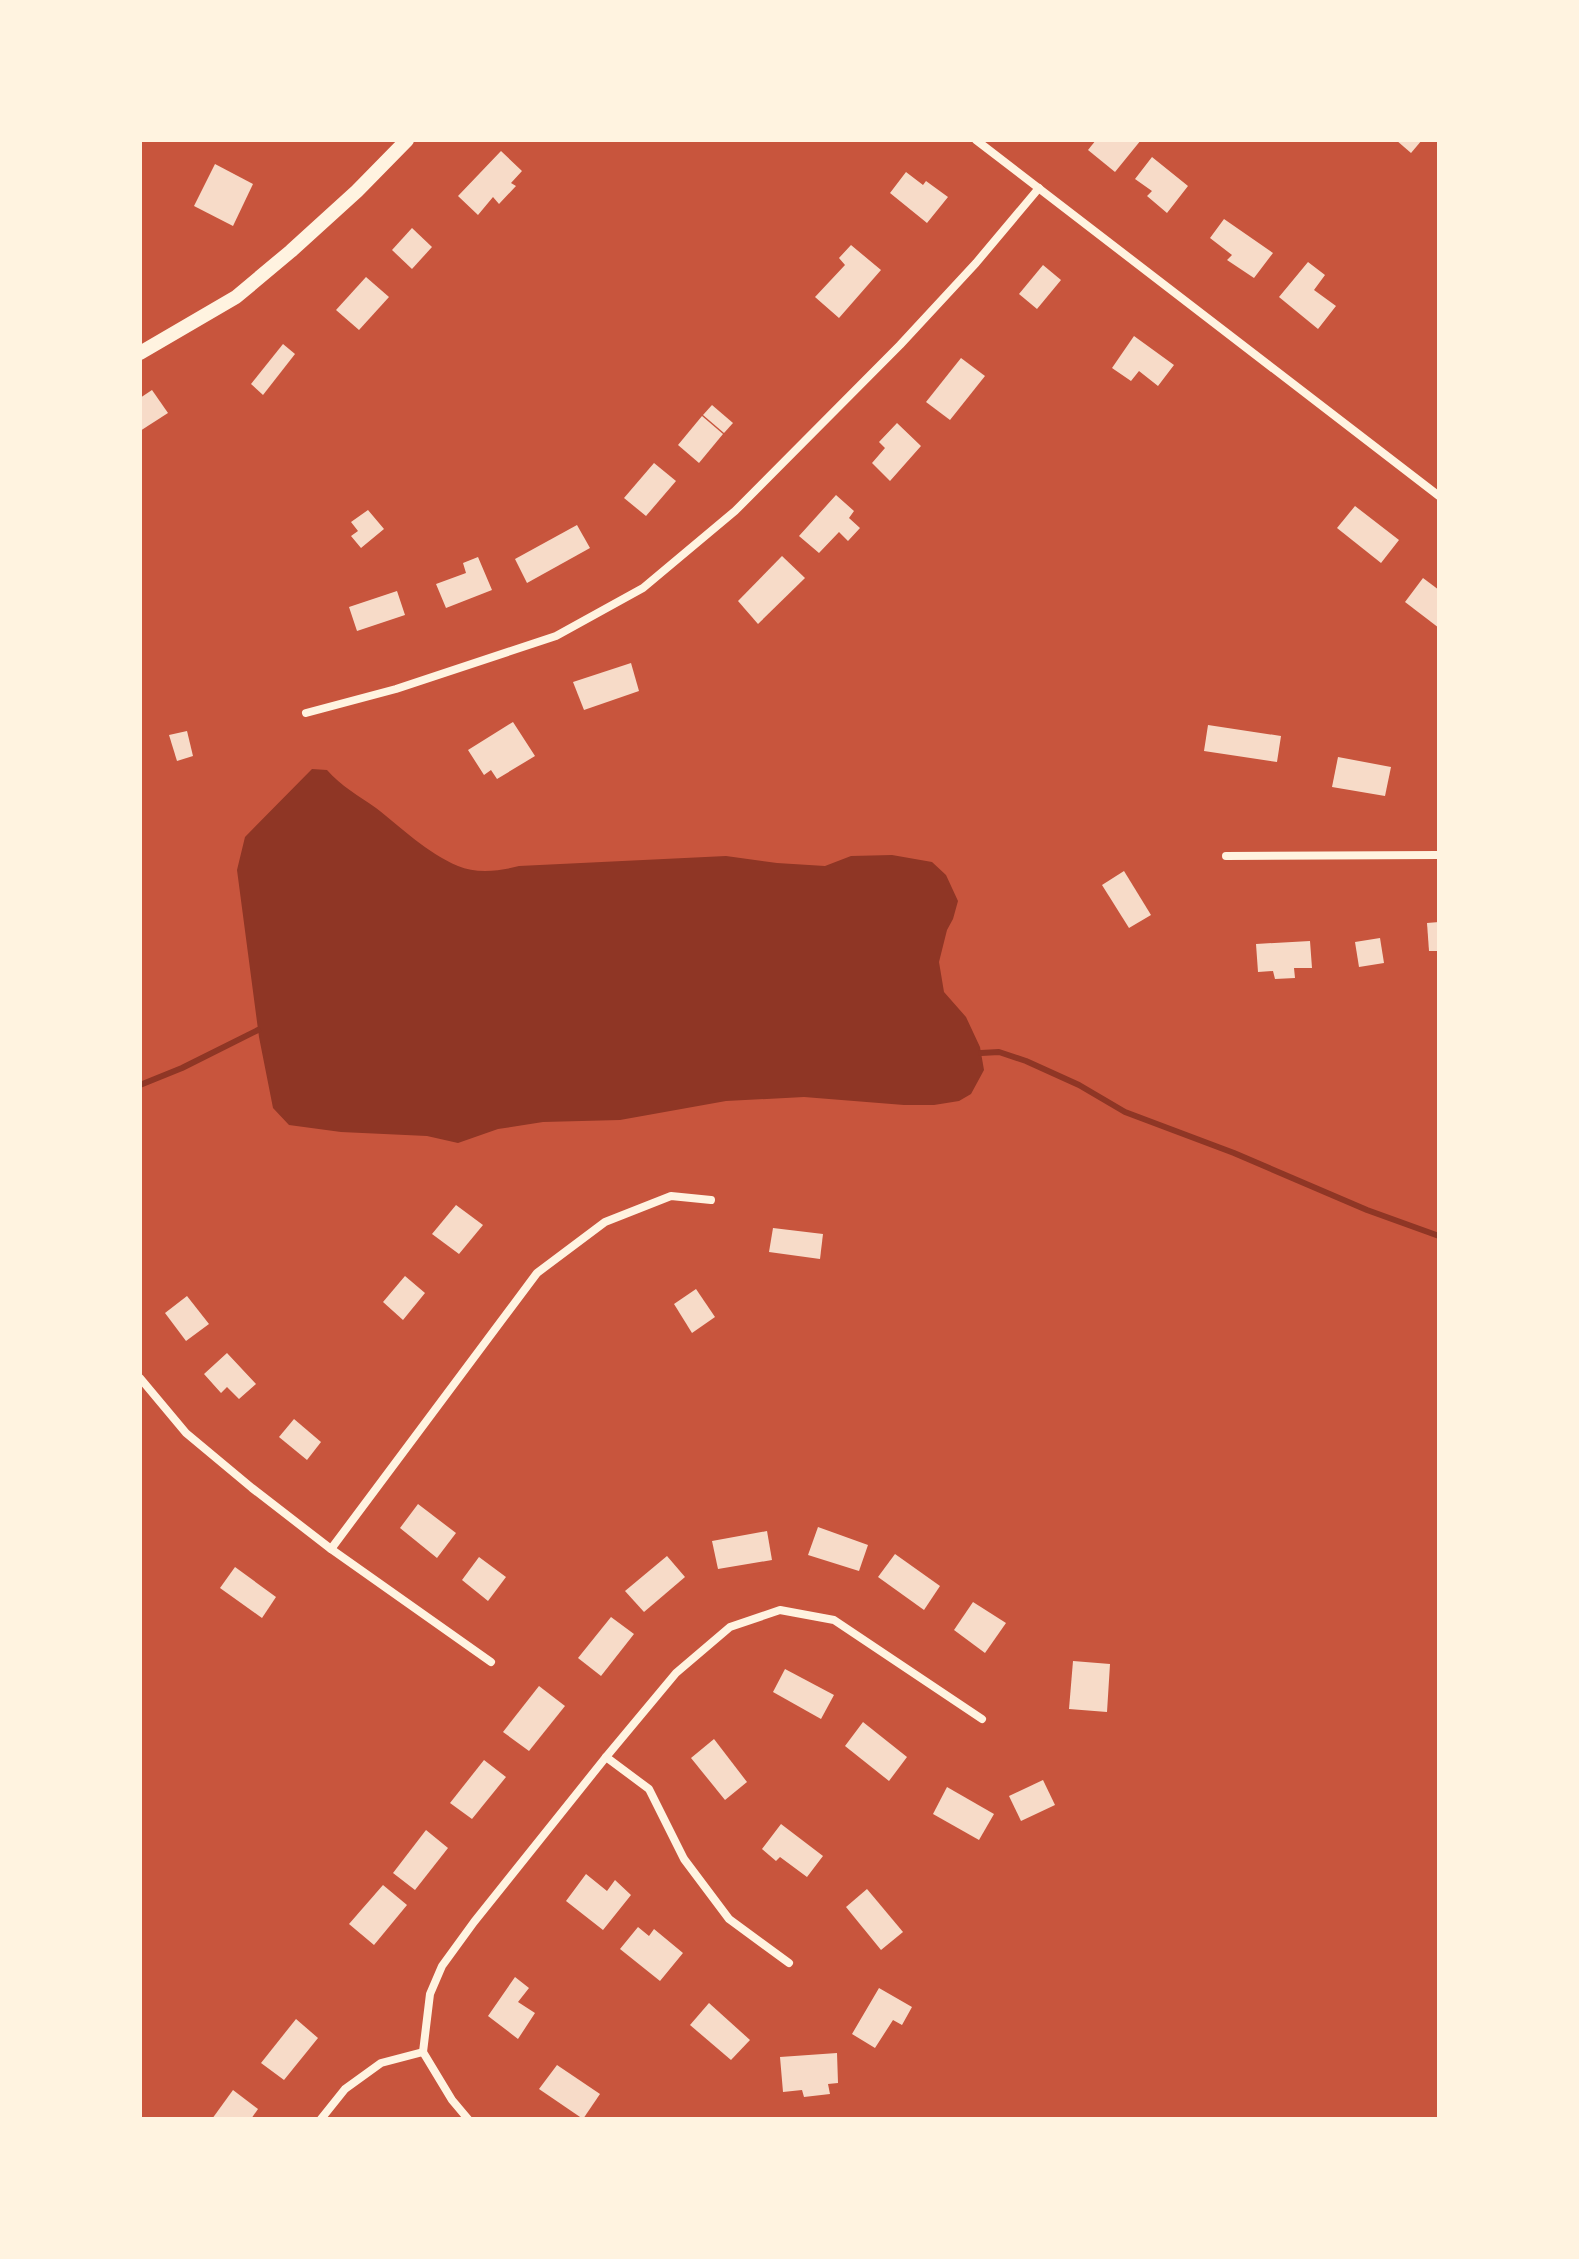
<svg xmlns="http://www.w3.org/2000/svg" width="1579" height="2259" font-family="Rubik,sans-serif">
	<rect width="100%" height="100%" fill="#c8553d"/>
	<path fill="#8f3625" d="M 312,769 L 327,770 C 341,786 359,796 376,808 C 402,828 427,853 458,866 C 476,874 501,871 519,866 L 726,856 L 777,863 L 825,866 L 851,856 L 892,855 L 932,862 L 946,875 L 958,901 L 953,919 L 947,930 L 939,962 L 944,992 L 966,1017 L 980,1047 L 984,1070 L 971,1094 L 959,1101 L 934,1105 L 904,1105 L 804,1097 L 726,1101 L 620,1120 L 543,1122 L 498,1129 L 458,1143 L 427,1136 L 341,1132 L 289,1125 L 273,1108 L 259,1037 L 237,870 L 245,837 Z"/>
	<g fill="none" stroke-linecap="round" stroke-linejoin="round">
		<g stroke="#8f3625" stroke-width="6">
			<path d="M 981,1053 L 999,1052 L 1026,1061 L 1079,1085 L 1125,1112 L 1234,1153 L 1367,1210 L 1439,1236"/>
			<path d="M 140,1085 L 182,1068 L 258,1030"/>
		</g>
	</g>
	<g fill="#f7dbc8">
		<path d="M 1096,140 L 1141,140 L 1115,172 L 1088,150 Z"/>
		<path d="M 1396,140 L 1422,140 L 1411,153 Z"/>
		<path d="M 501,151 L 522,171 L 511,183 L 516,186 L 499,204 L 493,197 L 478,215 L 458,196 Z"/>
		<path d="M 1152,157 L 1188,186 L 1167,213 L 1147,196 L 1152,191 L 1135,179 Z"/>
		<path d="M 215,164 L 253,184 L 233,226 L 194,206 Z"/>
		<path d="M 906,172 L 923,185 L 926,181 L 948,197 L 927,223 L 890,193 Z"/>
		<path d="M 1224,219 L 1273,253 L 1254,278 L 1227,260 L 1232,255 L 1210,238 Z"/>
		<path d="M 412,228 L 432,247 L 412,269 L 392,250 Z"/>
		<path d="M 851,245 L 881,270 L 839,318 L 815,297 L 845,265 L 839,258 Z"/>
		<path d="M 1308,262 L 1325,275 L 1314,290 L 1336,306 L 1318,329 L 1279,297 Z"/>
		<path d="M 1043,265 L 1061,280 L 1037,309 L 1019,294 Z"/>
		<path d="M 366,277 L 389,297 L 359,330 L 336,310 Z"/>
		<path d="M 1134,336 L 1174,365 L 1158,386 L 1139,371 L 1131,381 L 1112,368 Z"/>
		<path d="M 283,344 L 295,354 L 263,395 L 251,384 Z"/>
		<path d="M 961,358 L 985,376 L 950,420 L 926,402 Z"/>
		<path d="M 152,390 L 168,413 L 140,431 L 140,398 Z"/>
		<path d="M 712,405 L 733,423 L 724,433 L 703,415 Z"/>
		<path d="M 702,416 L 723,434 L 699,463 L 678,445 Z"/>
		<path d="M 897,423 L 921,446 L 890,481 L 872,463 L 885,448 L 879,442 Z"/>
		<path d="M 654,463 L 676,481 L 646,516 L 624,498 Z"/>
		<path d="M 836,495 L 854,511 L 849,518 L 860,528 L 848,541 L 839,532 L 819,553 L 799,536 Z"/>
		<path d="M 1355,506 L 1399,540 L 1381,563 L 1337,528 Z"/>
		<path d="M 368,510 L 384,529 L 361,548 L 351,536 L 358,531 L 351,522 Z"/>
		<path d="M 577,525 L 590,548 L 527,583 L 515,559 Z"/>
		<path d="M 782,556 L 805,578 L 758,624 L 738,601 Z"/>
		<path d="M 478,557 L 492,590 L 446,608 L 436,584 L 466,573 L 463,563 Z"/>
		<path d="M 1423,578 L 1439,590 L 1439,628 L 1405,602 Z"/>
		<path d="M 397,591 L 405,615 L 357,631 L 349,607 Z"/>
		<path d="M 631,663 L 639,691 L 584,710 L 573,682 Z"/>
		<path d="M 513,722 L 535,756 L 497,779 L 491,770 L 484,775 L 468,750 Z"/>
		<path d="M 1208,725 L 1281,736 L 1277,762 L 1204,751 Z"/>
		<path d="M 187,731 L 193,756 L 177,761 L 169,735 Z"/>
		<path d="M 1338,757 L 1391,767 L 1385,796 L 1332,787 Z"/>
		<path d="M 1124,871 L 1151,915 L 1129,928 L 1102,885 Z"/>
		<path d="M 1439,922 L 1439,951 L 1429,951 L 1427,923 Z"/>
		<path d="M 1380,938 L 1384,963 L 1359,967 L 1355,942 Z"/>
		<path d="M 1310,941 L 1312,968 L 1294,968 L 1295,978 L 1275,979 L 1273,971 L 1258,972 L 1256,944 Z"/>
		<path d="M 456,1205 L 483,1225 L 459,1254 L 432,1234 Z"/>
		<path d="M 773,1228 L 823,1234 L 820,1259 L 769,1252 Z"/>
		<path d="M 405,1276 L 425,1293 L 403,1320 L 383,1302 Z"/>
		<path d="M 696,1289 L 715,1317 L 692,1333 L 674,1304 Z"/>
		<path d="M 187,1296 L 209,1324 L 186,1341 L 165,1313 Z"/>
		<path d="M 227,1353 L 256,1384 L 239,1399 L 227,1387 L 221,1393 L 204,1374 Z"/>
		<path d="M 294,1419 L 321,1442 L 307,1460 L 279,1437 Z"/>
		<path d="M 418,1504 L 456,1533 L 437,1558 L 400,1528 Z"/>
		<path d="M 818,1527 L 868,1545 L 859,1571 L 808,1555 Z"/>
		<path d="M 767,1531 L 772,1560 L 718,1569 L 712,1541 Z"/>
		<path d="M 895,1554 L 940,1586 L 924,1610 L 878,1577 Z"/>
		<path d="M 667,1556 L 685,1577 L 644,1612 L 625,1591 Z"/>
		<path d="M 479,1557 L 506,1577 L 488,1601 L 462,1580 Z"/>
		<path d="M 235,1567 L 276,1597 L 262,1618 L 220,1588 Z"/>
		<path d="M 973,1602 L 1006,1623 L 985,1653 L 954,1630 Z"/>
		<path d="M 611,1617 L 634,1634 L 601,1676 L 578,1658 Z"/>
		<path d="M 1073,1661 L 1110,1664 L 1107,1712 L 1069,1709 Z"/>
		<path d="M 785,1669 L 834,1695 L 821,1719 L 773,1692 Z"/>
		<path d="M 539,1686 L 565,1706 L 529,1751 L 503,1732 Z"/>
		<path d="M 863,1722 L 907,1757 L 889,1781 L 845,1746 Z"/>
		<path d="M 714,1739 L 747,1782 L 725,1800 L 691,1758 Z"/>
		<path d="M 484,1760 L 506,1777 L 472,1819 L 450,1803 Z"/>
		<path d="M 1043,1780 L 1055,1805 L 1021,1821 L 1009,1796 Z"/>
		<path d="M 947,1787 L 994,1814 L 979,1840 L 933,1814 Z"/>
		<path d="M 781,1824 L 823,1856 L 807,1877 L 780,1857 L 776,1861 L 762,1849 Z"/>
		<path d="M 426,1830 L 448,1848 L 415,1890 L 393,1873 Z"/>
		<path d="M 586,1874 L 607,1891 L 615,1880 L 631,1895 L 603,1930 L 566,1901 Z"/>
		<path d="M 383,1885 L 407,1905 L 374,1945 L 349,1924 Z"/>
		<path d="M 867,1889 L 903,1932 L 881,1950 L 846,1907 Z"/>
		<path d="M 638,1927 L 649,1936 L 654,1929 L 683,1953 L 660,1981 L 620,1949 Z"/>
		<path d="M 515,1977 L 529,1988 L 518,2002 L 535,2013 L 518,2039 L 488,2016 Z"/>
		<path d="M 879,1988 L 912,2007 L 902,2025 L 893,2020 L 875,2048 L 852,2034 Z"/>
		<path d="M 709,2003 L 750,2040 L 731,2060 L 690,2025 Z"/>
		<path d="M 296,2019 L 318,2038 L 284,2080 L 261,2063 Z"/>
		<path d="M 837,2053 L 838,2083 L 828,2084 L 830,2094 L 804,2097 L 802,2090 L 783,2092 L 780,2057 Z"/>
		<path d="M 557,2065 L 600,2094 L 583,2119 L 539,2089 Z"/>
		<path d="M 233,2090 L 258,2109 L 251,2119 L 212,2119 Z"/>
	</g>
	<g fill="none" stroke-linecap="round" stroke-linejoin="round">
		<g stroke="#fff3e0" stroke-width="8">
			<path d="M 976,140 L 1439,496"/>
			<path d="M 306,713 L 396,689 L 556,636 L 643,588 L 735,511 L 900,345 L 976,263 L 1039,188"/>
			<path d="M 1226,856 L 1439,855"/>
			<path d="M 140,1378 L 186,1433 L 252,1488 L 331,1549 L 491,1662"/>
			<path d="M 331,1549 L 537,1273 L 605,1222 L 671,1196 L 711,1200"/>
			<path d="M 606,1757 L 649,1789 L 684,1859 L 729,1919 L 789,1963"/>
			<path d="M 321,2119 L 345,2089 L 381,2063 L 423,2052"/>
			<path d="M 468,2119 L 452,2100 L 423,2052 L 430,1994 L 442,1966 L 474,1922 L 606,1757 L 676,1673 L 730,1627 L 780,1610 L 834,1620 L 982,1719"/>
		</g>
		<path stroke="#fff3e0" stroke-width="14" d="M 140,353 L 236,297 L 291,251 L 357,191 L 407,140"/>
	</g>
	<rect width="1579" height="2259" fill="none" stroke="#fff3e0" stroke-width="284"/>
</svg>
